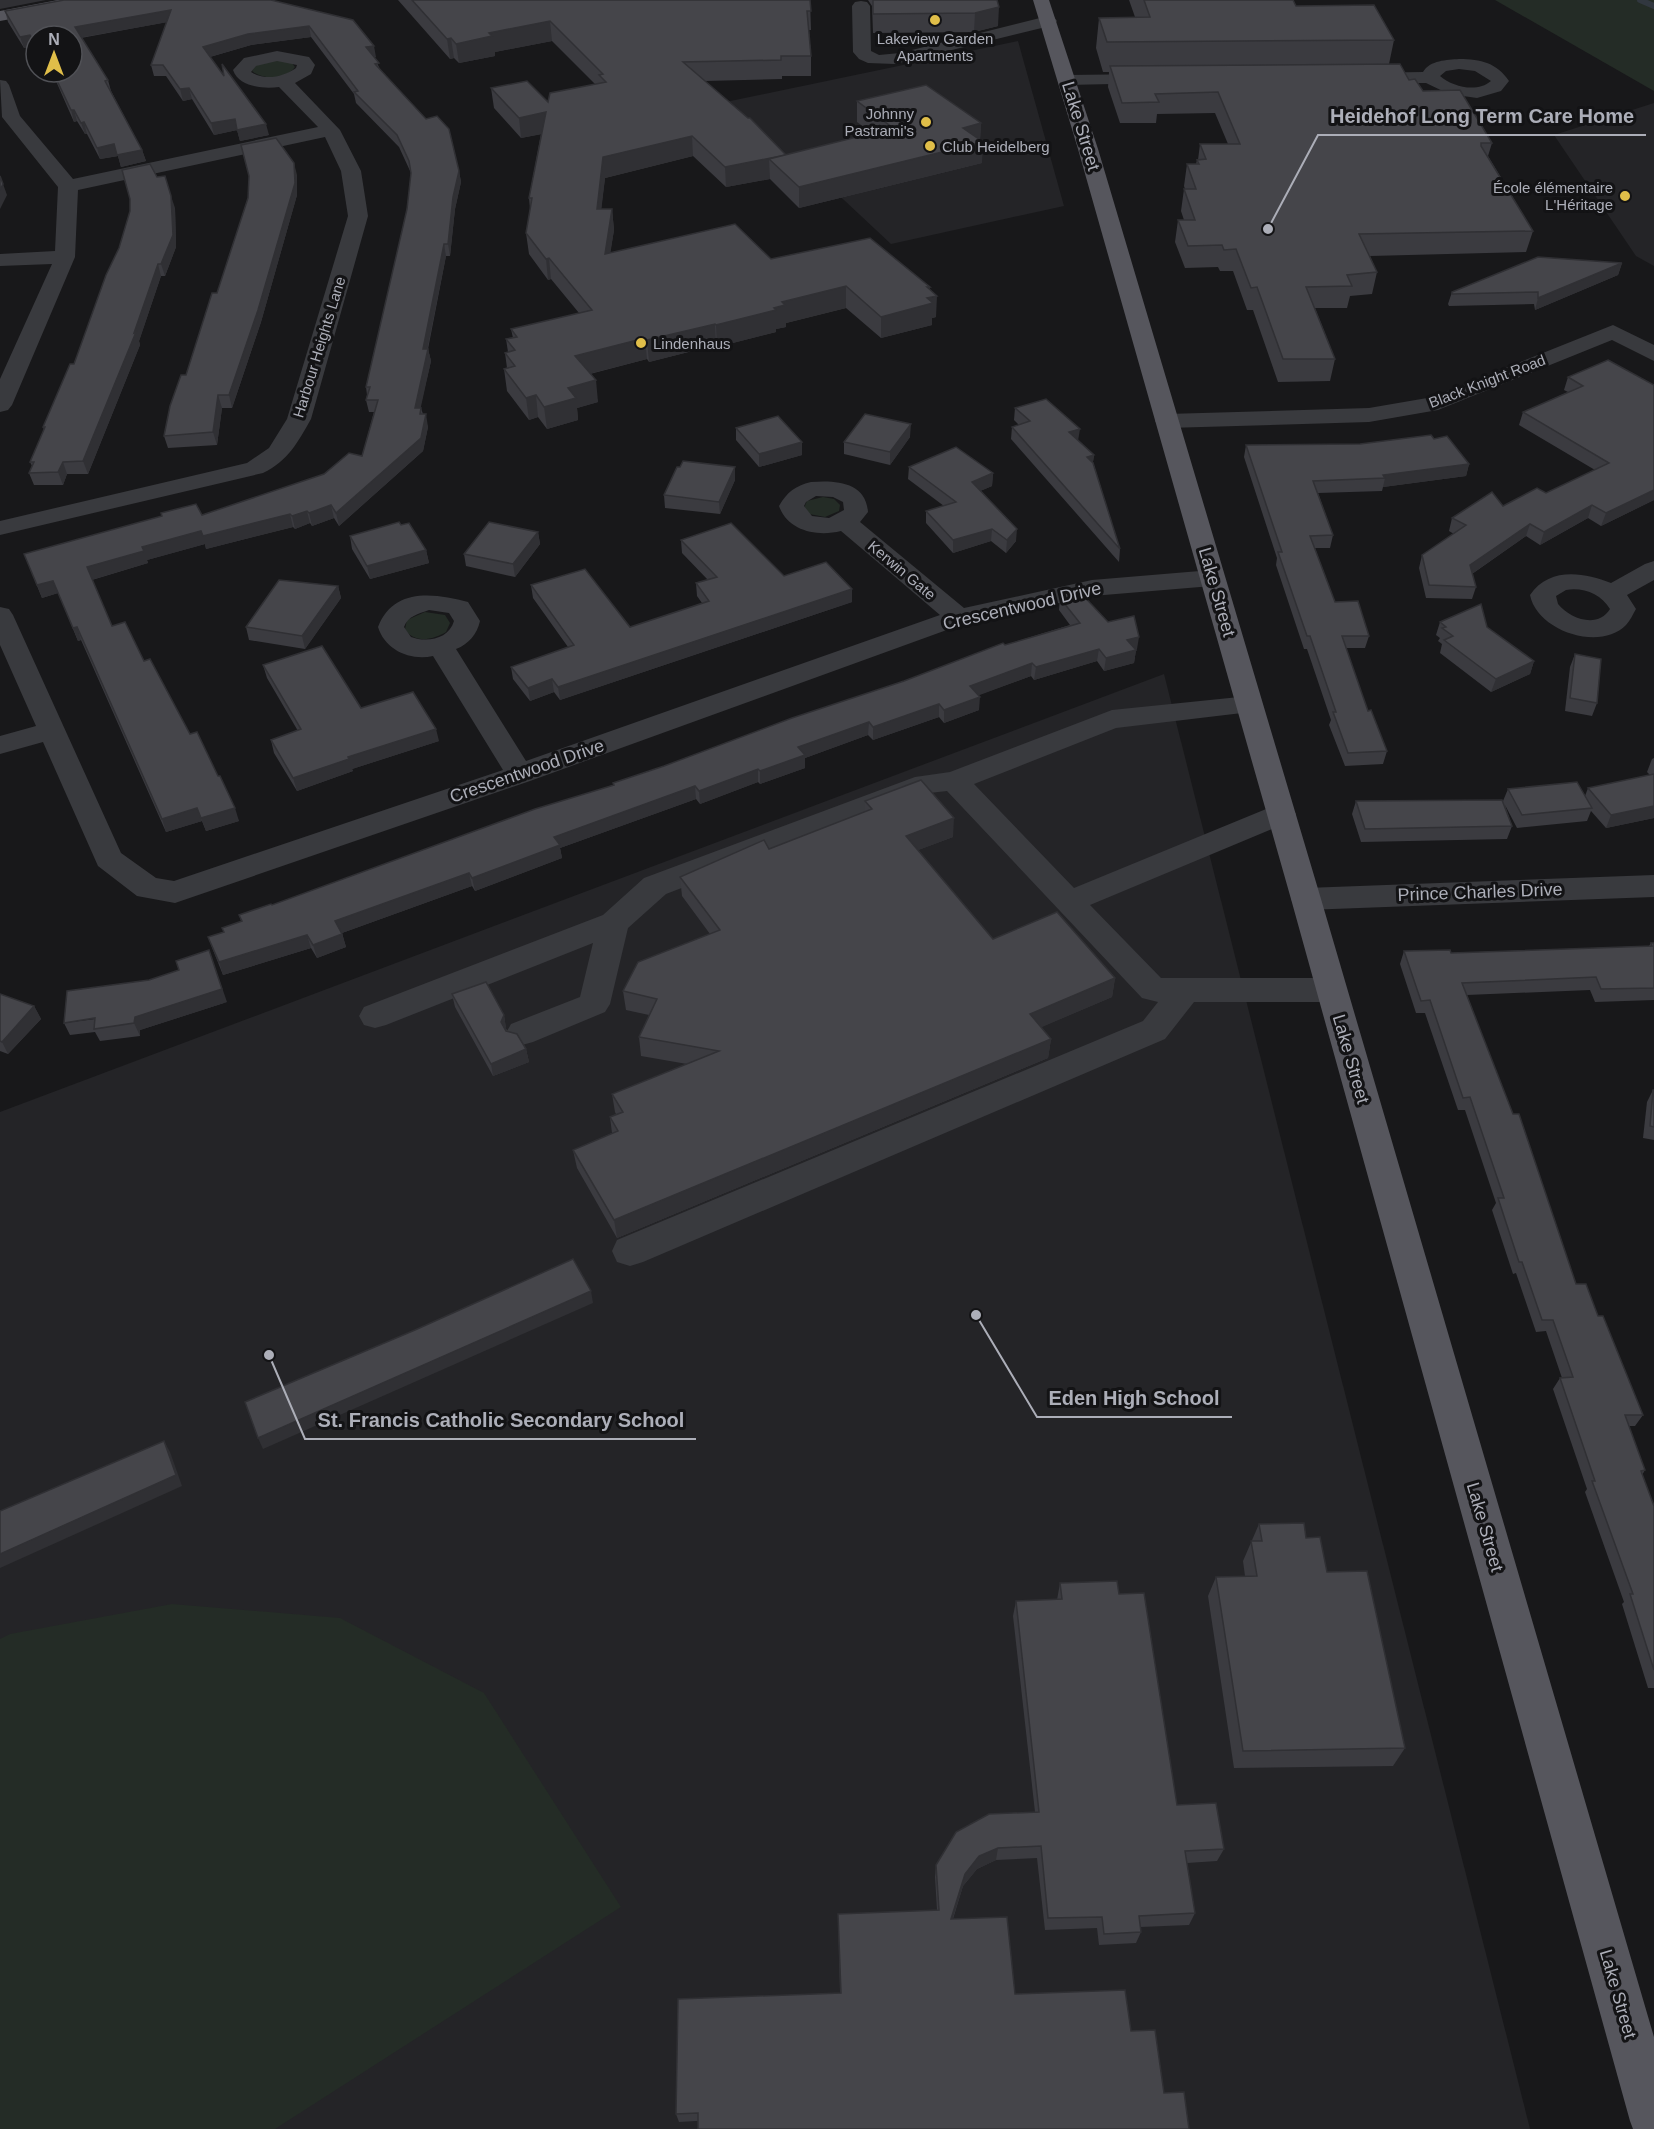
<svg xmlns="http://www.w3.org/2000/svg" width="1654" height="2129" font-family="Helvetica,sans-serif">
	<rect width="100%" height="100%" fill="#18181a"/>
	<g fill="#242427">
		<path d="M 1018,41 L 1064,206 L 891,244 L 813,171 L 788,175 L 716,104 Z"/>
		<path d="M 1654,103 L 1654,266 L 1636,256 L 1554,135 Z"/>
		<path d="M 1164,674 L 1530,2129 L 0,2129 L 0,1112 Z"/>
	</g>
	<g fill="#242c26">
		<path d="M 1495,0 L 1654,0 L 1654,91 Z"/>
		<path d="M 273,60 L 291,62 L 295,67 C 286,79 263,81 252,71 L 255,66 Z"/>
		<path d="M 823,497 L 834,499 L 840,505 L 839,511 L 825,517 L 809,514 L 804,508 L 807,501 Z"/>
		<path d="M 425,612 L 445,615 L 450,623 L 446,632 C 433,640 414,644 405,629 L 407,620 Z"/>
		<path d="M 172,1604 L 340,1618 L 484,1693 L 621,1907 L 275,2129 L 0,2129 L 0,1639 L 10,1634 Z"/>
	</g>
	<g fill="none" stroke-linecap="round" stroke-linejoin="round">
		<path stroke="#31373f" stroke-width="6" d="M 1640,0 L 1654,6"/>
		<g fill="#393a3e" fill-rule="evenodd">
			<path d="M 861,1 L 867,2 L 870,6 L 871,51 L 879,55 L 900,53 L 1048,16 L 1054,17 L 1057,21 L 1054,25 L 895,64 L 868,63 L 859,59 L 853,52 L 852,6 L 855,2 Z"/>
			<path d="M 277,51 L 309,57 L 315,65 L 311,74 L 295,83 L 340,130 L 361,171 L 368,216 L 311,419 C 298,442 288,461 263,473 L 0,535 L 0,521 L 247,463 L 269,448 L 287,419 L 348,216 L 341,171 L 325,137 L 78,190 L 75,257 L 12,405 L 8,410 L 0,412 L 0,379 L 52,264 L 0,266 L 0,254 L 55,251 L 58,187 L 2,117 L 0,80 L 6,81 L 9,85 L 20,116 L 73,179 L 318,127 L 279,87 C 263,89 239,87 233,70 L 244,58 ZM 277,61 L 297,65 L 296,68 C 283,77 265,81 251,72 L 256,66 Z"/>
			<path d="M 1459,59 C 1481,59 1497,63 1509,81 L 1501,91 L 1477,98 L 1449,94 L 1426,83 L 1363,83 L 1357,82 L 1354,78 L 1357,74 L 1363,73 L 1423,72 C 1430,60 1447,60 1459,59 ZM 1459,69 L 1475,71 L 1491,81 C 1477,93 1453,87 1440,76 L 1446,71 Z"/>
			<path d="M 1152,74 L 1158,75 L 1161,79 L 1158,83 L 1067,85 L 1061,84 L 1058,80 L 1061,76 L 1067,75 Z"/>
			<path d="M 1613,325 L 1654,345 L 1654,361 L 1612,340 L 1438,410 L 1369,422 L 1167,428 L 1159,426 L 1155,421 L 1159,416 L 1167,414 L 1369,408 L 1433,397 Z"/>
			<path d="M 811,482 C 836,480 866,482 868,512 L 860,522 L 964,608 L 1092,580 L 1212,570 L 1221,573 L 1225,578 L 1221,583 L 1212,586 L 1092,596 L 966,623 L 530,781 L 175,903 L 137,896 L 98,866 L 43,742 L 0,754 L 0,736 L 36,726 L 0,645 L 0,607 L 9,609 L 13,615 L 121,853 L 156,878 L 174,881 L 503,770 L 433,656 C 410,661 385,650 378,627 C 393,587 435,593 468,602 L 480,621 C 477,634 469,644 456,649 L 526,761 L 940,615 L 841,531 C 817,537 788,531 779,506 C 787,492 795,486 811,482 ZM 816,496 L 833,497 L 843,502 L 844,510 L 829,518 L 812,516 L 804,506 L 806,502 ZM 429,610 L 449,613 L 454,621 C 449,639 427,643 411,637 L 404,627 C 408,616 418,614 429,610 Z"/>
			<path d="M 1654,561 L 1654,580 L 1627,595 L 1636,609 C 1633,614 1630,621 1626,625 C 1600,652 1537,631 1530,595 C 1549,567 1583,572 1611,583 L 1645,564 ZM 1566,590 C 1583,587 1601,594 1610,609 C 1598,629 1570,619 1558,604 L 1556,596 Z"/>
			<path d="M 1249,696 L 1259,699 L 1263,705 L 1259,711 L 1116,728 L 974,784 L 1074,888 L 1271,807 L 1281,804 L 1291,807 L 1296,814 L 1291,821 L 1090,905 L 1161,978 L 1331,978 L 1342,982 L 1347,990 L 1342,998 L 1331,1002 L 1194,1002 L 1165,1039 L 643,1262 L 630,1266 L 617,1262 L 612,1251 L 617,1240 L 1143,1021 L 1158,1002 L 1142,998 L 947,791 L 929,793 L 666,894 L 628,928 L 610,1004 L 605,1012 L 533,1042 L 522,1045 L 511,1042 L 506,1033 L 511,1024 L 580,997 L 593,943 L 386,1025 L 375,1028 L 364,1025 L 359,1016 L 364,1007 L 603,915 L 644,878 L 915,777 L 950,772 L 1112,710 Z"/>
			<path d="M 1654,875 L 1654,897 L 1306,910 L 1295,907 L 1291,899 L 1295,891 L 1306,888 Z"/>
		</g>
		<g fill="#56565d" fill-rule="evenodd">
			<path d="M 58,0 L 94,0 L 92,4 L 86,5 L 0,21 L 0,11 Z"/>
			<path d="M 1033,0 L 1049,0 L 1098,149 L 1321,899 L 1654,2037 L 1654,2129 L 1633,2129 L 1630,2121 L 1291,899 L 1078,149 Z"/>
		</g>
	</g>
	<g fill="#3b3b40">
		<path d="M 271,0 L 376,57 L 374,57 L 380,69 L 459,171 L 461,182 L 455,209 L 450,256 L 446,256 L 428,349 L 431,361 L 420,408 L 421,408 L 423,414 L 428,427 L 423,451 L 339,526 L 334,518 L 312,526 L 310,523 L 295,529 L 293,527 L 206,549 L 205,544 L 147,560 L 148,563 L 92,580 L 112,626 L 144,661 L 190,734 L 239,821 L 206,831 L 202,821 L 166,832 L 81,640 L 78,641 L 58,593 L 42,598 L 24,554 L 202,515 L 324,474 L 362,456 L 374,412 L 369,412 L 366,400 L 367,395 L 366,387 L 407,209 L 411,173 L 399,147 L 356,103 L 354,94 L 311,37 L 251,45 L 210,57 L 269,135 L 240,141 L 237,130 L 214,135 L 192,99 L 183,101 L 166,76 L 154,76 L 151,65 L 167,22 L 81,38 L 108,80 L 111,91 L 142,150 L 146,161 L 121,167 L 118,156 L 100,159 L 87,134 L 85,134 L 77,121 L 74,122 L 52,72 L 49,72 L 72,72 L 36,36 L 36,49 L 34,46 L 24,48 L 8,22 L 5,11 Z"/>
		<path d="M 398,0 L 810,0 L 811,30 L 809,30 L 811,56 L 811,76 L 782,76 L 782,79 L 705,81 L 786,155 L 872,133 L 857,122 L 857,101 L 981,123 L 980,139 L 982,163 L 799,208 L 770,179 L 726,187 L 693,156 L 605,178 L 601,209 L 612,209 L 614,230 L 610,253 L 771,259 L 930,290 L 936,317 L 932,318 L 932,325 L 881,338 L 846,308 L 786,323 L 786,327 L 776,329 L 776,332 L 717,347 L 716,345 L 649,362 L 647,359 L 590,374 L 598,402 L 577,408 L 578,420 L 547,429 L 538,417 L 529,420 L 507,391 L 504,369 L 507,368 L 505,353 L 508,352 L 506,339 L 513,338 L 511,329 L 579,313 L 551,279 L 548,280 L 529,254 L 526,233 L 530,209 L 529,198 L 541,134 L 521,138 L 494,108 L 491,88 L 548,102 L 595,84 L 552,41 L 495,52 L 495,56 L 459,63 L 454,58 L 450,59 Z"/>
		<path d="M 868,0 L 997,0 L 998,26 L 974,32 L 873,33 L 872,6 Z"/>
		<path d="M 1129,0 L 1293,0 L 1296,6 L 1394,40 L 1389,64 L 1423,91 L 1492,143 L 1488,156 L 1533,231 L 1526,252 L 1370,256 L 1377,272 L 1372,294 L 1350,296 L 1347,308 L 1315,308 L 1335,359 L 1330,381 L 1278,382 L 1253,310 L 1247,310 L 1233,271 L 1220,271 L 1218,267 L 1185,268 L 1175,242 L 1178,220 L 1184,220 L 1181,211 L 1184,189 L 1185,189 L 1184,186 L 1187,164 L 1196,164 L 1197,160 L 1198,160 L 1200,144 L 1228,144 L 1215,113 L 1157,114 L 1156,123 L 1120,123 L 1108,87 L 1109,72 L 1103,72 L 1096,48 L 1099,18 L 1135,17 Z"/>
		<path d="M 297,175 L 297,195 L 261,322 L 232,408 L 222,408 L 217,445 L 168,448 L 164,436 L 217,293 Z"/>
		<path d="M 175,208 L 176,247 L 165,276 L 161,276 L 139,341 L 140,345 L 88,474 L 67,474 L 63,485 L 34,485 L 29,473 L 32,466 L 30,462 L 44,430 L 43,427 L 74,364 Z"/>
		<path d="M 1622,263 L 1618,275 L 1535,310 L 1534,304 L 1449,306 L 1448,304 L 1452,292 Z"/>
		<path d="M 1568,377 L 1654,385 L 1654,500 L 1601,526 L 1588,518 L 1540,545 L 1526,536 L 1472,574 L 1476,587 L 1472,599 L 1426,598 L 1419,568 L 1422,555 L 1454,534 L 1449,531 L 1452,518 L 1503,506 L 1546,493 L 1595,470 L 1519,425 L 1523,412 L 1568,392 L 1564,390 Z"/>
		<path d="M 1015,408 L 1078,441 L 1094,455 L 1093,462 L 1120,549 L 1119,562 L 1011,439 L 1012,427 L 1019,425 L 1014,420 Z"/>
		<path d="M 736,428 L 802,442 L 802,455 L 759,467 L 736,440 Z"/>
		<path d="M 910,437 L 890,465 L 844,454 L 844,442 Z"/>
		<path d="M 1434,439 L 1469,464 L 1466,476 L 1383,487 L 1382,491 L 1318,493 L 1333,535 L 1330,548 L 1315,548 L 1335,602 L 1369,636 L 1365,648 L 1346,648 L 1368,711 L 1387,751 L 1383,764 L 1345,766 L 1329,725 L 1331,720 L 1307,649 L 1304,649 L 1276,565 L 1277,558 L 1244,457 L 1246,445 L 1360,444 Z"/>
		<path d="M 735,467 L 735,480 L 720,514 L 665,508 L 664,495 Z"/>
		<path d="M 909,467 L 993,473 L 992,486 L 980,491 L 1016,541 L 1006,553 L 991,541 L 953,553 L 926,523 L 926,511 L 944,506 L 908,479 Z"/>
		<path d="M 401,525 L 426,550 L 429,563 L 370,579 L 352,549 L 350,536 Z"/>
		<path d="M 538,532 L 540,544 L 515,577 L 466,566 L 464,554 Z"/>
		<path d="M 681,540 L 784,576 L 852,602 L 560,700 L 554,692 L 530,701 L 513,679 L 511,667 L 568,647 L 533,598 L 531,585 L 630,627 L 702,603 L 697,596 L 696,583 L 708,580 L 682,553 Z"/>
		<path d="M 338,586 L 341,598 L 305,649 L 249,640 L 246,627 Z"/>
		<path d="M 1060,598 L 1108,622 L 1137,649 L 1136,650 L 1134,663 L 1104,671 L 1097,661 L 1034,680 L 1031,676 L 978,695 L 979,710 L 944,723 L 939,717 L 873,740 L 868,735 L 805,758 L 805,768 L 760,784 L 758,782 L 700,804 L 696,799 L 560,848 L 562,858 L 475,891 L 472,886 L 342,933 L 346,947 L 317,958 L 311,948 L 223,975 L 213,950 L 208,937 L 224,932 L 241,921 L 239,915 L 272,905 L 613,785 L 613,783 L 664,766 L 1005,645 L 1070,625 L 1059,610 Z"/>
		<path d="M 1440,622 L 1487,627 L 1534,661 L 1530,674 L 1491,692 L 1440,653 L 1442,644 L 1438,641 L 1440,638 L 1436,635 Z"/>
		<path d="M 1575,654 L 1597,703 L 1592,716 L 1565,711 L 1570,667 Z"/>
		<path d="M 263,665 L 361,708 L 439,741 L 352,769 L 353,771 L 297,791 L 274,753 L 271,740 L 298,731 L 267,678 Z"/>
		<path d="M 1654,758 L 1654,818 L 1606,828 L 1591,811 L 1587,821 L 1517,828 L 1505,805 L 1512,826 L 1507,839 L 1361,842 L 1352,814 L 1356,801 L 1503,801 L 1508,789 L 1585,796 L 1588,788 L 1650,775 L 1647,772 L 1652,759 Z"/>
		<path d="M 865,801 L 953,837 L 918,850 L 993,939 L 1115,978 L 1112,997 L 1041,1027 L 1051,1039 L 1048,1058 L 617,1238 L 577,1168 L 573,1150 L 612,1133 L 610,1117 L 616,1114 L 615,1112 L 612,1094 L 687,1064 L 641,1056 L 639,1037 L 649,1015 L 626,1010 L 623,991 L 710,934 L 682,896 L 680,877 L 769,849 L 865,812 Z"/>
		<path d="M 1651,943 L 1654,943 L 1654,1000 L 1595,1002 L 1590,990 L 1467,995 L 1576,1284 L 1598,1316 L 1643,1415 L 1635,1426 L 1629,1426 L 1645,1470 L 1642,1475 L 1654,1506 L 1654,1688 L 1648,1688 L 1622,1604 L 1624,1602 L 1585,1492 L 1587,1489 L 1553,1389 L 1560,1378 L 1562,1378 L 1546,1331 L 1536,1332 L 1516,1273 L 1513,1274 L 1492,1210 L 1496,1203 L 1465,1110 L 1458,1110 L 1425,1013 L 1416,1013 L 1400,964 L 1404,951 L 1451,953 L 1649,946 Z"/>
		<path d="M 0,994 L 34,1006 L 41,1019 L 8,1054 L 0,1051 Z"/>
		<path d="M 452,994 L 504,1015 L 506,1029 L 526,1049 L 529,1062 L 493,1076 L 455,1007 Z"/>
		<path d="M 227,1002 L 140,1030 L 140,1036 L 100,1041 L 95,1032 L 70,1035 L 64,1023 Z"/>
		<path d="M 1653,1090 L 1654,1090 L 1654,1140 L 1643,1138 L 1647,1102 Z"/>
		<path d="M 1259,1524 L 1306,1538 L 1327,1572 L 1405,1748 L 1393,1766 L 1234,1768 L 1208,1596 L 1216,1577 L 1245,1576 L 1243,1561 Z"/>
		<path d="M 1060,1583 L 1119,1594 L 1177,1805 L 1224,1849 L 1217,1861 L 1187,1863 L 1195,1913 L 1189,1925 L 1140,1927 L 1141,1932 L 1136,1943 L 1099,1945 L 1097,1928 L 1045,1930 L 1037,1858 L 996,1860 L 977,1869 L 963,1886 L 953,1919 L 1015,1994 L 1131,2031 L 1164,2093 L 679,2122 L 676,2114 L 840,1993 L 838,1914 L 937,1910 L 935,1877 L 936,1865 L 1035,1812 L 1013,1616 L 1016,1601 L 1057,1600 Z"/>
	</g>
	<g fill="#303034">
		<path d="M 0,0 L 46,0 L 0,9 Z"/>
		<path d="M 999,7 L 998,26 L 974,32 L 975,13 Z"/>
		<path d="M 171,10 L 174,21 L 78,38 L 75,27 Z"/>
		<path d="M 550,21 L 552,41 L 495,52 L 495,56 L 459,63 L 456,44 L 489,33 Z"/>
		<path d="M 309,26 L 311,37 L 251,45 L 206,58 L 203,47 L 248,34 Z"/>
		<path d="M 30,35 L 34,46 L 24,48 L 20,37 Z"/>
		<path d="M 451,38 L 454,58 L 450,59 L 447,39 Z"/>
		<path d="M 374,46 L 376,57 L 368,59 L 366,47 Z"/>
		<path d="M 189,88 L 192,99 L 183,101 L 180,89 Z"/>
		<path d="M 71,110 L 74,110 L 77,121 L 74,122 Z"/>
		<path d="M 546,112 L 548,133 L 521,138 L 519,118 Z"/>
		<path d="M 235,119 L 237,130 L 214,135 L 211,123 Z"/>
		<path d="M 84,122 L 87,134 L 85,134 L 81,123 Z"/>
		<path d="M 981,123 L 980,143 L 983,142 L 982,163 L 799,208 L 799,187 L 963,128 Z"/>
		<path d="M 266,124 L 269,135 L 240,141 L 237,130 Z"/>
		<path d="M 692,136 L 693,156 L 605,178 L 599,230 L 597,209 L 603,157 Z"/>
		<path d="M 114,144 L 142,150 L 146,161 L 121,167 L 118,156 L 100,159 L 97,148 Z"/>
		<path d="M 786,155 L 769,159 L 770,179 L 726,187 L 725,167 Z"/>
		<path d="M 294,163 L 297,175 L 297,195 L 261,322 L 232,408 L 229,395 Z"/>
		<path d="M 459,171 L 461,182 L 455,209 L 450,256 L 448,244 L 453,197 Z"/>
		<path d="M 3,184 L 7,195 L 0,209 L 0,190 Z"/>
		<path d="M 171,196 L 175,208 L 176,247 L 165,276 L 161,264 Z"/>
		<path d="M 612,209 L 614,230 L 607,275 L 605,254 Z"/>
		<path d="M 444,244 L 446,256 L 425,361 L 423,349 Z"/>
		<path d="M 549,258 L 551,279 L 548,280 L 546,259 Z"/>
		<path d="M 1622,263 L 1618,275 L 1535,310 L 1538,298 Z"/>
		<path d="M 158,264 L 161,276 L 139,341 L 140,345 L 88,474 L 83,461 L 134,333 Z"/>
		<path d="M 846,286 L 846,308 L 786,323 L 786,327 L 776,329 L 776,332 L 717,347 L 716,325 L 774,308 L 782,302 Z"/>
		<path d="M 927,287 L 930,287 L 930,298 L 937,296 L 936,317 L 932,318 L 932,325 L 881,338 L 881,317 Z"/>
		<path d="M 715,324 L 716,345 L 649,362 L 647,340 Z"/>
		<path d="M 645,338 L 647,359 L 577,377 L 575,356 Z"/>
		<path d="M 428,349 L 431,361 L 418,420 L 415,408 Z"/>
		<path d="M 596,380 L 598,402 L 577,408 L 578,420 L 547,429 L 544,407 L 568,388 Z"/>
		<path d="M 218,395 L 222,408 L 217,445 L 213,432 Z"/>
		<path d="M 536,395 L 538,417 L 529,420 L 526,398 Z"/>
		<path d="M 426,414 L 428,427 L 423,451 L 339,526 L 336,513 Z"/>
		<path d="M 911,424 L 910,437 L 890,465 L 890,452 Z"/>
		<path d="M 1080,429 L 1078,441 L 1069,432 Z"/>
		<path d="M 802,442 L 802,455 L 759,467 L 759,454 Z"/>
		<path d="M 1094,455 L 1092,468 L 1087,457 Z"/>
		<path d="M 63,462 L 67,474 L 63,485 L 58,472 Z"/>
		<path d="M 1469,464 L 1466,476 L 1383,487 L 1385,478 L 1383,475 Z"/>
		<path d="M 735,467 L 735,480 L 720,514 L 719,502 Z"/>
		<path d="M 993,473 L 992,486 L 971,495 L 972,482 Z"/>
		<path d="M 1654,490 L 1654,500 L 1601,526 L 1606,513 Z"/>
		<path d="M 331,505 L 334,518 L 312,526 L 309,513 Z"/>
		<path d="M 1592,505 L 1588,518 L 1540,545 L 1544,532 Z"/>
		<path d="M 307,511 L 310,523 L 295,529 L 292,516 Z"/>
		<path d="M 290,514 L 293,527 L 206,549 L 205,544 L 147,560 L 148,563 L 91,580 L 87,567 L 142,547 L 201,531 Z"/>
		<path d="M 1530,524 L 1526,536 L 1466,578 L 1470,565 Z"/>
		<path d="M 992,529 L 991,541 L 953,553 L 953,540 Z"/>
		<path d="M 1017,529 L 1016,541 L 1006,553 L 1007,540 Z"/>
		<path d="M 538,532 L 540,544 L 515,577 L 513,564 Z"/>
		<path d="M 426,550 L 429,563 L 370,579 L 367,566 Z"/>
		<path d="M 53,581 L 58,593 L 42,598 L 37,585 Z"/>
		<path d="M 338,586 L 341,598 L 305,649 L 302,636 Z"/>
		<path d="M 852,589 L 852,602 L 560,700 L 558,687 Z"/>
		<path d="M 77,627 L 81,640 L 78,641 L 73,628 Z"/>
		<path d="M 1139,637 L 1137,649 L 1125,653 L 1127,640 Z"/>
		<path d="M 1099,649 L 1097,661 L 1034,680 L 1036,667 Z"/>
		<path d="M 1136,650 L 1134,663 L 1104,671 L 1106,658 Z"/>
		<path d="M 1534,661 L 1530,674 L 1491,692 L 1496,679 Z"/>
		<path d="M 1032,663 L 1031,676 L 969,699 L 970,686 Z"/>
		<path d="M 552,679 L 554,692 L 530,701 L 528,688 Z"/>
		<path d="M 980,697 L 979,710 L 944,723 L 944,710 Z"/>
		<path d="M 939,704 L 939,717 L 873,740 L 873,727 Z"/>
		<path d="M 869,722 L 868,735 L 805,758 L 805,768 L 760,784 L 760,771 L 798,747 Z"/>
		<path d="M 436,729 L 439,741 L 352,769 L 353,771 L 297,791 L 293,778 L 348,757 Z"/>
		<path d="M 758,769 L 758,782 L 700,804 L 699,791 Z"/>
		<path d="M 695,786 L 696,799 L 560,848 L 562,858 L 475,891 L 472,878 L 554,837 Z"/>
		<path d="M 1654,806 L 1654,818 L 1606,828 L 1611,815 Z"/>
		<path d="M 197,808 L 202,821 L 166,832 L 162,819 Z"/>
		<path d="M 235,808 L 239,821 L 206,831 L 201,818 Z"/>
		<path d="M 954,818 L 953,837 L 905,855 L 906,836 Z"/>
		<path d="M 469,873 L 472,886 L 339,934 L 335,921 Z"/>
		<path d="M 342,934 L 346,947 L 317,958 L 313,945 Z"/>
		<path d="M 307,935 L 311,948 L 223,975 L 219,962 Z"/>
		<path d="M 209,950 L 227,1002 L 140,1030 L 140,1036 L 134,1023 L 135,1017 Z"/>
		<path d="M 1115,978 L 1112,997 L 1028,1033 L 1030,1014 Z"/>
		<path d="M 34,1006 L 41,1019 L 8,1054 L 2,1042 Z"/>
		<path d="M 504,1015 L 506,1028 L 504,1034 L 501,1022 Z"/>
		<path d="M 1051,1039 L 1048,1058 L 617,1238 L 614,1220 Z"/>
		<path d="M 526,1049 L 529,1062 L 493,1076 L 491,1064 Z"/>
		<path d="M 591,1291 L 593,1303 L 263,1449 L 258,1438 Z"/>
		<path d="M 164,1441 L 170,1452 L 182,1486 L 0,1568 L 0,1554 Z"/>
		<path d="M 998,1848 L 996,1860 L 977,1869 L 963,1886 L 949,1930 L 951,1919 L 965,1874 L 979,1856 Z"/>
	</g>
	<g fill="#45454a" stroke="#303034" stroke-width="1.5">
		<path d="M 64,0 L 271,0 L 353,20 L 374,46 L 366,47 L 379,63 L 375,64 L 426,119 L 437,116 L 449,129 L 459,171 L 453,197 L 448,244 L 444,244 L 423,349 L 428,349 L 415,408 L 421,408 L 420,414 L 426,414 L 421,438 L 336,513 L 331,505 L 309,513 L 307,511 L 292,516 L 290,514 L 203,536 L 201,531 L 142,547 L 144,551 L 87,567 L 112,626 L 125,622 L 144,661 L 150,659 L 190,734 L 197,732 L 218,776 L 220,776 L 235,808 L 201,818 L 197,808 L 162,819 L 77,627 L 73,628 L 53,581 L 37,585 L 24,554 L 162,516 L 161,513 L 196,504 L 202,515 L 324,474 L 349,453 L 362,456 L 378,400 L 366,400 L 370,387 L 366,387 L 407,209 L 411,173 L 409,161 L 397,135 L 354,92 L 358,91 L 309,26 L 248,34 L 203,47 L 224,76 L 222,64 L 266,124 L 237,130 L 235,119 L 211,123 L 189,88 L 180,89 L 163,65 L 151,65 L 171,10 L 75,27 L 108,80 L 105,81 L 142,150 L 117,155 L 114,144 L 97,148 L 84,122 L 81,123 L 74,110 L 71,110 L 53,72 L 72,72 L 72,36 L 36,36 L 36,45 L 30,35 L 20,37 L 5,11 Z"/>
		<path d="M 412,0 L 810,0 L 811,11 L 807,11 L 811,56 L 781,56 L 781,60 L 683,62 L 748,118 L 750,118 L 786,155 L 725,167 L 692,136 L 603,157 L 597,209 L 612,209 L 605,254 L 735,224 L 771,259 L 870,238 L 930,287 L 927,287 L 937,296 L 927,298 L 933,303 L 881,317 L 846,286 L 782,302 L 785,305 L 774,308 L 776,310 L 716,325 L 715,324 L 647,340 L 645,338 L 575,356 L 596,380 L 568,388 L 576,398 L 544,407 L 536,395 L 526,398 L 504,369 L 515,366 L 505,353 L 515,350 L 506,339 L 517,337 L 511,329 L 592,310 L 549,258 L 546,259 L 526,233 L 532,198 L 529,198 L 546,112 L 519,118 L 491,88 L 527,81 L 548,102 L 550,93 L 606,82 L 599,75 L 603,74 L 550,21 L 489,33 L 492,36 L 456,44 L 451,38 L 447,39 Z"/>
		<path d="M 873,0 L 997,0 L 999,7 L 975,13 L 873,14 Z"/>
		<path d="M 1144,0 L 1293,0 L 1296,6 L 1374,5 L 1394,40 L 1107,42 L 1099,18 L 1150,17 Z"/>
		<path d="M 1400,64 L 1409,80 L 1415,79 L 1423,91 L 1460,90 L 1492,143 L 1481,143 L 1481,146 L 1533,231 L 1359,234 L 1377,272 L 1347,275 L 1352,286 L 1306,287 L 1335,359 L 1283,359 L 1257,287 L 1251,288 L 1236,249 L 1224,250 L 1222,245 L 1188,246 L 1178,220 L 1195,220 L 1184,189 L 1196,189 L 1187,164 L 1199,164 L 1197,160 L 1206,159 L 1200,144 L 1240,144 L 1218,92 L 1155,94 L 1159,102 L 1122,103 L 1110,66 Z"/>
		<path d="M 926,85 L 981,123 L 963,128 L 983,142 L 799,187 L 769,159 L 893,128 L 857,101 Z"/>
		<path d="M 276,138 L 294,163 L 295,183 L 258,310 L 229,395 L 218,395 L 213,432 L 164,436 L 170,406 L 181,375 L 186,375 L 212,293 L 217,293 L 248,198 L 249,176 L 241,145 Z"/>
		<path d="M 150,164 L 157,177 L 165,176 L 171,196 L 173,235 L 161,264 L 158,264 L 134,333 L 136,332 L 83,461 L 63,462 L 58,472 L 29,473 L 34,462 L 30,462 L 45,427 L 43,427 L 70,364 L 74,364 L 106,275 L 119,248 L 130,211 L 130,199 L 122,170 Z"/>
		<path d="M 0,176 L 3,184 L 0,190 Z"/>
		<path d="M 1538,257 L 1622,263 L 1538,298 L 1538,292 L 1452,294 L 1452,292 Z"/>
		<path d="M 1608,360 L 1654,385 L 1654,490 L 1606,513 L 1592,505 L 1544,532 L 1530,524 L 1470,565 L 1476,587 L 1429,585 L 1422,555 L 1466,525 L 1452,518 L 1492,492 L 1503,506 L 1537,488 L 1546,493 L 1609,463 L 1523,412 L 1583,386 L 1568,377 Z"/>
		<path d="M 1046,399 L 1080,429 L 1069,432 L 1094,455 L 1087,457 L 1093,463 L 1120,549 L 1012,427 L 1030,421 L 1015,408 Z"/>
		<path d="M 865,414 L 911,424 L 890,452 L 844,442 Z"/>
		<path d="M 778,416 L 802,442 L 759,454 L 736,428 Z"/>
		<path d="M 1431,435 L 1434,439 L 1447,436 L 1469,464 L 1383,475 L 1385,478 L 1313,481 L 1333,535 L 1310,536 L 1335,602 L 1358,601 L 1369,636 L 1342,636 L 1368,711 L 1371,710 L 1387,751 L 1348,753 L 1333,712 L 1336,712 L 1310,636 L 1307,636 L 1278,552 L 1282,552 L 1246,445 L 1360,444 Z"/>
		<path d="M 956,447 L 993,473 L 972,482 L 1017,529 L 1007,540 L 992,529 L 953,540 L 926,511 L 956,502 L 909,467 Z"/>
		<path d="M 683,461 L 735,467 L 719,502 L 664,495 L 677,467 L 680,467 Z"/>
		<path d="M 399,522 L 401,525 L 409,523 L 426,550 L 367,566 L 350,536 Z"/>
		<path d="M 489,522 L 538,532 L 513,564 L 464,554 Z"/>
		<path d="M 731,523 L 784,576 L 826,562 L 852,589 L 558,687 L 552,679 L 528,688 L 511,667 L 574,645 L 531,585 L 585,569 L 630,627 L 709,601 L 696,583 L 717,577 L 681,540 Z"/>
		<path d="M 279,580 L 338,586 L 302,636 L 246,627 Z"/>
		<path d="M 1077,589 L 1108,622 L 1134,616 L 1139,637 L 1127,640 L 1136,650 L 1106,658 L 1099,649 L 1036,667 L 1032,663 L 970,686 L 980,697 L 944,710 L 939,704 L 873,727 L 869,722 L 798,747 L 805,755 L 760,771 L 758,769 L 699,791 L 695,786 L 554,837 L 560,845 L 472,878 L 469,873 L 335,921 L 342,934 L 313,945 L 307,935 L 219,962 L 208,937 L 224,932 L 222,928 L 242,921 L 239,915 L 271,904 L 272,905 L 535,809 L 614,785 L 613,783 L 664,766 L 792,718 L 904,681 L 1003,643 L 1005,645 L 1080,623 L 1060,598 L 1068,591 Z"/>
		<path d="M 1481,604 L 1487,627 L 1534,661 L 1496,679 L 1444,640 L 1453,636 L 1442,628 L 1446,627 L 1440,622 Z"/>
		<path d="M 322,646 L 361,708 L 413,692 L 436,729 L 348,757 L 349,759 L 293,778 L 271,740 L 301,729 L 263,665 Z"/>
		<path d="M 1575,654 L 1601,659 L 1597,703 L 1570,698 Z"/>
		<path d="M 1654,774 L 1654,806 L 1611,815 L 1588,788 Z"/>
		<path d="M 921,780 L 954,818 L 906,836 L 993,939 L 1057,912 L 1115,978 L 1030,1014 L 1051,1039 L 614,1220 L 573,1150 L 618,1131 L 610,1117 L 623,1112 L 612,1094 L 719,1051 L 639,1037 L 657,999 L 623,991 L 638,962 L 720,930 L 680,877 L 764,840 L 769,849 L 872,809 L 865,801 Z"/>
		<path d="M 1577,782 L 1592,808 L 1522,815 L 1508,789 Z"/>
		<path d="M 1502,800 L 1512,826 L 1365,829 L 1356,801 Z"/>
		<path d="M 1651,943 L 1654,943 L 1654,988 L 1601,989 L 1596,977 L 1462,983 L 1513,1114 L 1519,1114 L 1576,1284 L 1586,1284 L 1598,1316 L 1603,1316 L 1643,1415 L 1625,1415 L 1645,1470 L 1641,1471 L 1654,1506 L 1654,1670 L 1630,1594 L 1633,1594 L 1592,1481 L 1595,1481 L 1560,1378 L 1573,1377 L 1553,1320 L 1542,1320 L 1522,1262 L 1519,1262 L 1498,1198 L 1504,1198 L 1470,1097 L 1463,1098 L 1430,1000 L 1421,1001 L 1404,951 L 1450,950 L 1451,953 L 1652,946 Z"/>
		<path d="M 209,950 L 222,989 L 135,1017 L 134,1023 L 94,1029 L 95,1018 L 64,1023 L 67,991 L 149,980 L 179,970 L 176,961 Z"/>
		<path d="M 486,982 L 504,1015 L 501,1022 L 506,1031 L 517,1034 L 526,1049 L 491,1064 L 452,994 Z"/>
		<path d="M 0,994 L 34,1006 L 2,1042 L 0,1041 Z"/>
		<path d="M 1653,1090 L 1654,1090 L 1654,1127 L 1650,1126 Z"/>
		<path d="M 573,1259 L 591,1291 L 258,1438 L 245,1402 L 415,1330 Z"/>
		<path d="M 164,1441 L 176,1475 L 0,1554 L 0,1511 Z"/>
		<path d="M 1304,1523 L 1306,1538 L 1320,1537 L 1327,1572 L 1367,1571 L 1405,1748 L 1243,1751 L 1216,1577 L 1257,1576 L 1251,1541 L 1262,1541 L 1259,1524 Z"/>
		<path d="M 1117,1581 L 1119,1594 L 1144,1593 L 1177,1805 L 1216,1803 L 1224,1849 L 1185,1851 L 1195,1913 L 1139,1916 L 1141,1932 L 1104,1934 L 1102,1917 L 1048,1918 L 1041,1846 L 998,1848 L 979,1856 L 965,1874 L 951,1919 L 1007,1917 L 1015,1994 L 1125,1990 L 1131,2031 L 1155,2030 L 1164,2093 L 1184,2092 L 1189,2129 L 698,2129 L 698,2113 L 676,2114 L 678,1999 L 841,1993 L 838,1914 L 939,1910 L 936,1865 L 956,1832 L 989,1814 L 1039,1812 L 1016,1601 L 1062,1599 L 1060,1583 Z"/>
	</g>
	<g fill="#e0be49" stroke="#131315" stroke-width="2">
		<circle cx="935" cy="20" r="6"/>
		<circle cx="926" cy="122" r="6"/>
		<circle cx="930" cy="146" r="6"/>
		<circle cx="1625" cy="196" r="6"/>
		<circle cx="641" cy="343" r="6"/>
	</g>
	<g text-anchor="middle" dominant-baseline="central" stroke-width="6" stroke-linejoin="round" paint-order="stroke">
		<g font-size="15" fill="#acaeb8" stroke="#131315" text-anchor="end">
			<text x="935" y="38" text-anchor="middle">Lakeview Garden<tspan x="935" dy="17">Apartments</tspan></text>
			<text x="914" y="113">Johnny<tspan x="914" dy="17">Pastrami's</tspan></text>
			<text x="942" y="146" text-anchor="start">Club Heidelberg</text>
			<text x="1613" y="187">École élémentaire<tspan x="1613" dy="17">L'Héritage</tspan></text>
			<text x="653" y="343" text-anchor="start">Lindenhaus</text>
		</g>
		<g font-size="15" fill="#acaeb8" stroke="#131315">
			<text transform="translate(319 347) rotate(-73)">Harbour Heights Lane</text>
			<text transform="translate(1487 381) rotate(-21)">Black Knight Road</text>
			<text transform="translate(902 570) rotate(40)">Kerwin Gate</text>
		</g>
		<g font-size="18" fill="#acaeb8" stroke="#131315">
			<text transform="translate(1081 126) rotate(73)">Lake Street</text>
			<text transform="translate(1217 592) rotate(74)">Lake Street</text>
			<text transform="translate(1022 606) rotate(-13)">Crescentwood Drive</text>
			<text transform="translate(527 771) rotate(-19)">Crescentwood Drive</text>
			<text transform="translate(1480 892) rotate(-2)">Prince Charles Drive</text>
			<text transform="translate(1351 1059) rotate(74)">Lake Street</text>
			<text transform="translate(1485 1527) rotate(74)">Lake Street</text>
			<text transform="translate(1618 1994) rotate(74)">Lake Street</text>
		</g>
	</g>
	<path fill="none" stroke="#acaeb8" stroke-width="2" d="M1268 229L1318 135H1646M976 1315L1037 1417H1232M269 1355L305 1439H696"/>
	<g fill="#acaeb8" stroke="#131315" stroke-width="2">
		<circle cx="1268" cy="229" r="6"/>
		<circle cx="976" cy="1315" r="6"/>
		<circle cx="269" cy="1355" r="6"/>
	</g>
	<g font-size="20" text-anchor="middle" font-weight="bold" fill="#acaeb8" stroke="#131315" stroke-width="6" stroke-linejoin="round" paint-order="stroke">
		<text x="1482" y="123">Heidehof Long Term Care Home</text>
		<text x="1134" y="1405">Eden High School</text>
		<text x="501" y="1427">St. Francis Catholic Secondary School</text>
	</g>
	<g transform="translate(54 54)"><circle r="28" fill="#131315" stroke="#505156" stroke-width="1.5"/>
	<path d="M0-4.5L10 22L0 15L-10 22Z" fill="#e0be49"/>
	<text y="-9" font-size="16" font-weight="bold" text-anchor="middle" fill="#acaeb8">N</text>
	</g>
</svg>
